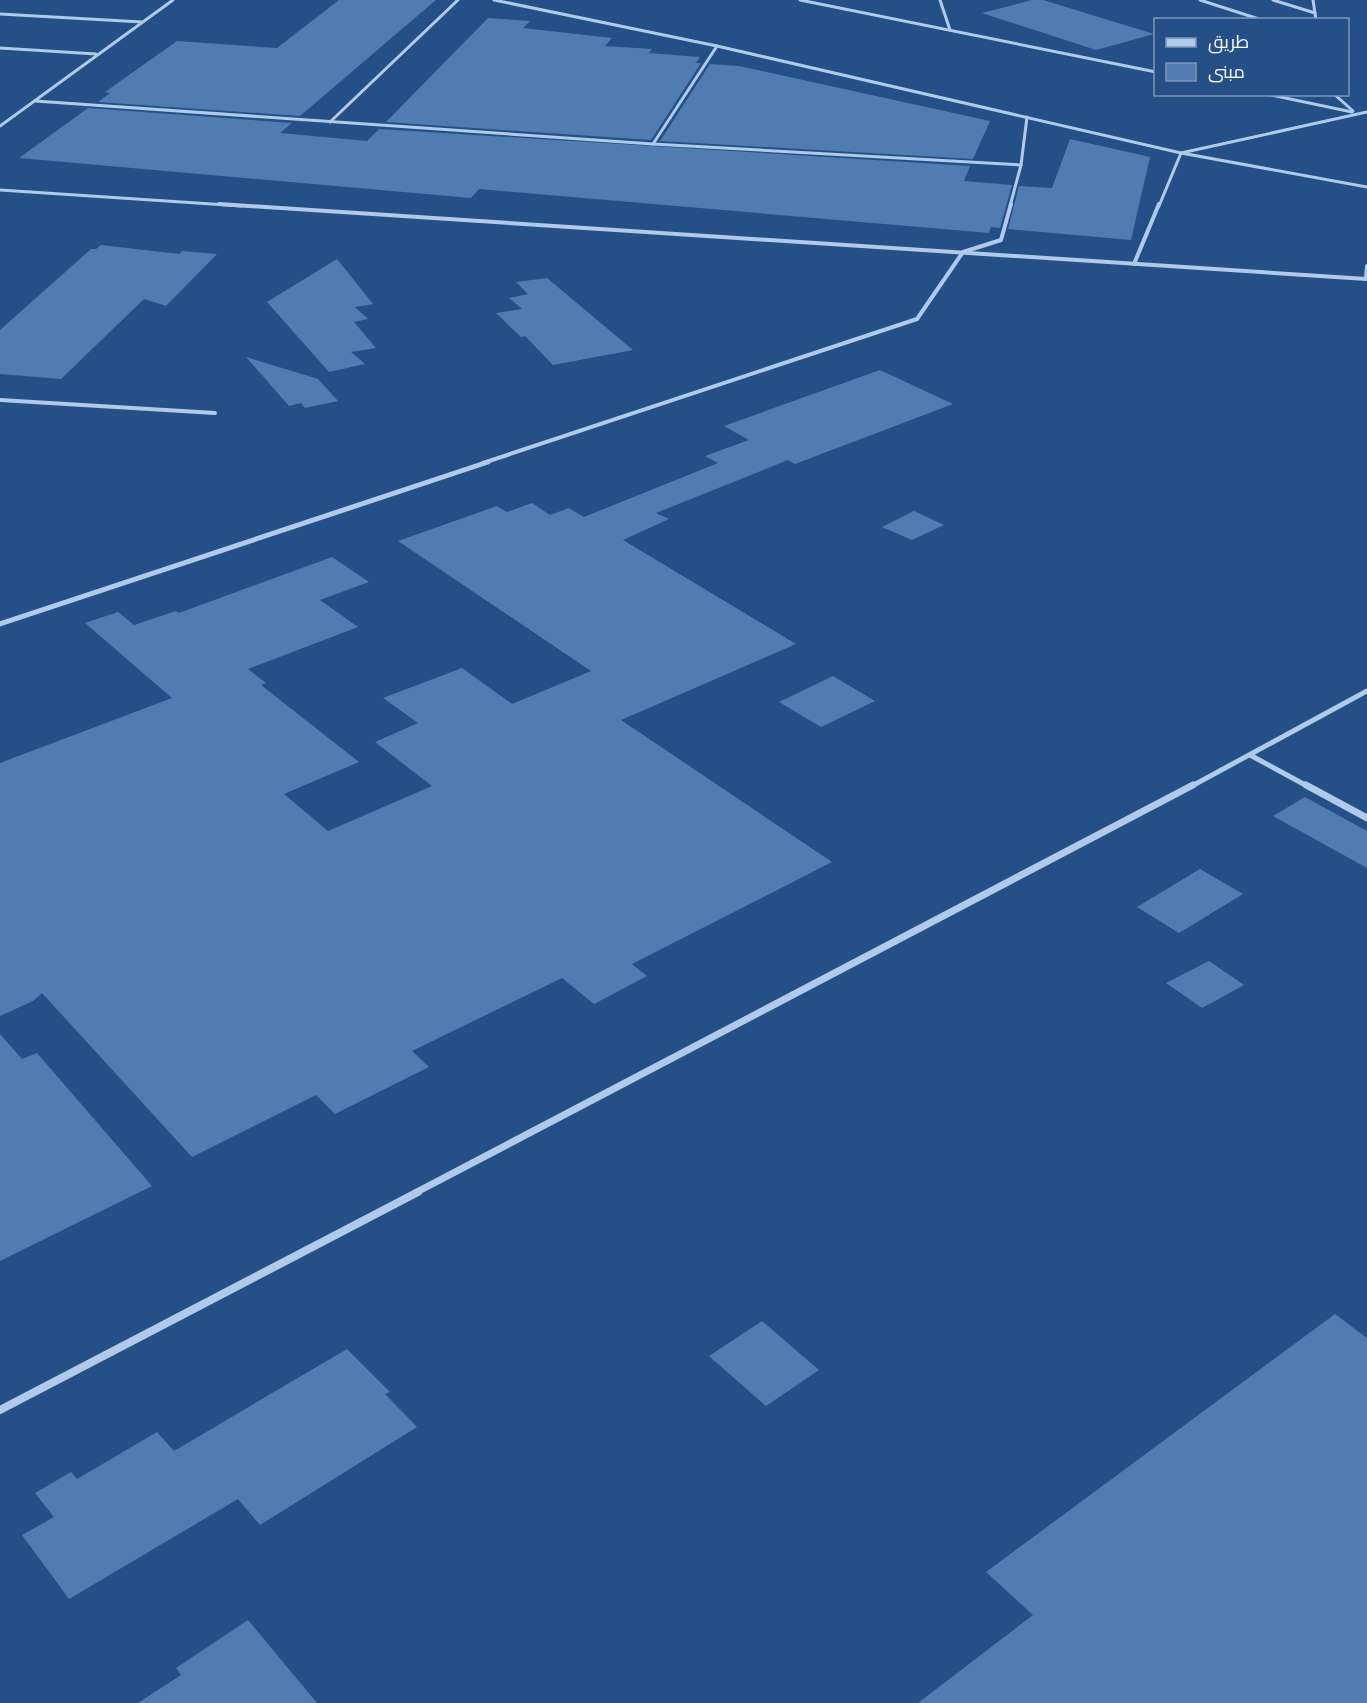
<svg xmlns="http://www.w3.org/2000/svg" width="1367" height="1703" font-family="'Public Sans',Cairo,sans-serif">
	<rect width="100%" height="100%" fill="#255087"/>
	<g fill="#517cb1">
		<path d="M 339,0 L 436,0 L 300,116 L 98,102 L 110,93 L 105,92 L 177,41 L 277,48 Z"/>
		<path d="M 1032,0 L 1043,0 L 1154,34 L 1096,50 L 982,13 Z"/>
		<path d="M 488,18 L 530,21 L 523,28 L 612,38 L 605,46 L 652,49 L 649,53 L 700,57 L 696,63 L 701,63 L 651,140 L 386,122 Z"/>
		<path d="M 710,64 L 739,66 L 990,121 L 973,159 L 660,141 Z"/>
		<path d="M 88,108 L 292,123 L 280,133 L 367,141 L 379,129 L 970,166 L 964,181 L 1012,185 L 1000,228 L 991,227 L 989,233 L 479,189 L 471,198 L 19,158 Z"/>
		<path d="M 1070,139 L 1150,157 L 1131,240 L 1008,229 L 1019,186 L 1052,188 Z"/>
		<path d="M 101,245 L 179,254 L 182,251 L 217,254 L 166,306 L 144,299 L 61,379 L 0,374 L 0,330 L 91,249 L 96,249 Z"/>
		<path d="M 337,259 L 373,304 L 355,307 L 368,319 L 354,322 L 376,348 L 351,352 L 365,364 L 329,372 L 267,302 Z"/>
		<path d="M 547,278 L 633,350 L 553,365 L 525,336 L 521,337 L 496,313 L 522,309 L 509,298 L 528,294 L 516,282 Z"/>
		<path d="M 246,357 L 318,379 L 338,401 L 305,408 L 301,403 L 289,406 Z"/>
		<path d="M 880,370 L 953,404 L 795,464 L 788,460 L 656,513 L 669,519 L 623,540 L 796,644 L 621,720 L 832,862 L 632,964 L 647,976 L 594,1004 L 562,978 L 412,1051 L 429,1067 L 335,1114 L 316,1095 L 192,1157 L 42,993 L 33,1001 L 0,1016 L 0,763 L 172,698 L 85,623 L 118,612 L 134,625 L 176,611 L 179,613 L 332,557 L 369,582 L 320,600 L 358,627 L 248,669 L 266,683 L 261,685 L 359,762 L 284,794 L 328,831 L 432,786 L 375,742 L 418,723 L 383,698 L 462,668 L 512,704 L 591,671 L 398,541 L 497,506 L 507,512 L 532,503 L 550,515 L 569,508 L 584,517 L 718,463 L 705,456 L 749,440 L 724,426 Z"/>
		<path d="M 914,511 L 944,525 L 912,540 L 882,527 Z"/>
		<path d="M 833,676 L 875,701 L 821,727 L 779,702 Z"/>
		<path d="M 1305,797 L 1367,831 L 1367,868 L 1273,816 Z"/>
		<path d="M 1200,869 L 1243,894 L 1179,933 L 1137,907 Z"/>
		<path d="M 1209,961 L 1244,985 L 1202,1008 L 1166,983 Z"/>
		<path d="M 0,1034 L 22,1059 L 37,1053 L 152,1186 L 0,1261 Z"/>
		<path d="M 1335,1314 L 1367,1338 L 1367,1703 L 918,1703 L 1033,1615 L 986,1572 Z"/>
		<path d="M 762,1321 L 819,1370 L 766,1406 L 709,1356 Z"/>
		<path d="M 347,1349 L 390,1392 L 385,1394 L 417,1427 L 260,1525 L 238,1499 L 69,1599 L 22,1535 L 54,1517 L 35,1493 L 71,1472 L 77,1479 L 157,1432 L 174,1451 Z"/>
		<path d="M 248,1620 L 317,1703 L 138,1703 L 181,1675 L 176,1668 Z"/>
	</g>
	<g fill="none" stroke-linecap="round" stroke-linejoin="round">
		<g stroke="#b0cae9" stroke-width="3">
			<path d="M 494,0 L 717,46 L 1181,153 L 1367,187"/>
			<path d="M 800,0 L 1156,72"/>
			<path d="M 940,0 L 950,30"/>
			<path d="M 1200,0 L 1262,20"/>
			<path d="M 1273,0 L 1315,13"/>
			<path d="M 1313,0 L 1316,20"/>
			<path d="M 0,14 L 142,22"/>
			<path d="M 0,48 L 96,54"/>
			<path d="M 1266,94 L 1352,112"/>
			<path d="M 1334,94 L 1353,111"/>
			<path d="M 35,101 L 653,144 L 1021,165 L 1027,117"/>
			<path d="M 330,122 L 458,0"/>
			<path d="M 0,126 L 173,0"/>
			<path d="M 653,144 L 717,46"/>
			<path d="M 0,190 L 242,206"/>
			<path d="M 1010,206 L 1021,165"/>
			<path d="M 1159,206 L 1181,153 L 1367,112"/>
		</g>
		<g stroke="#b0cae9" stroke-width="4">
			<path d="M 219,204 L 1366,279 L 1367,266"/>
			<path d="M 1134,264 L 1159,204"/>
			<path d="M 0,400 L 215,413"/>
			<path d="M 483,463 L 917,319 L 963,252 L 1001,240 L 1011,204"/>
		</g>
		<g stroke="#b0cae9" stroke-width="5">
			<path d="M 0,624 L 488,462"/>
			<path d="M 1250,755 L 1309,787"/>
			<path d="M 1190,787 L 1367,691"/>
		</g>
		<g stroke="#b0cae9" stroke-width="7">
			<path d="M 1306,785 L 1367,818"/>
			<path d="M 415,1193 L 1193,785"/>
		</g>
		<path stroke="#b0cae9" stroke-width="8" d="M 0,1410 L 418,1192"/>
	</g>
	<rect x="1154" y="18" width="195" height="78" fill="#255087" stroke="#7c96b7" stroke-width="1.5"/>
	<rect x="1166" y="38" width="30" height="9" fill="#b0cae9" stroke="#7c96b7" stroke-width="1.5"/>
	<text x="1208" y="48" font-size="18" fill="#ffffff">طريق</text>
	<rect x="1166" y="63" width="30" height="18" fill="#517cb1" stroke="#7c96b7" stroke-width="1.5"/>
	<text x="1208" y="78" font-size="18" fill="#ffffff">مبنى</text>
</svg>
